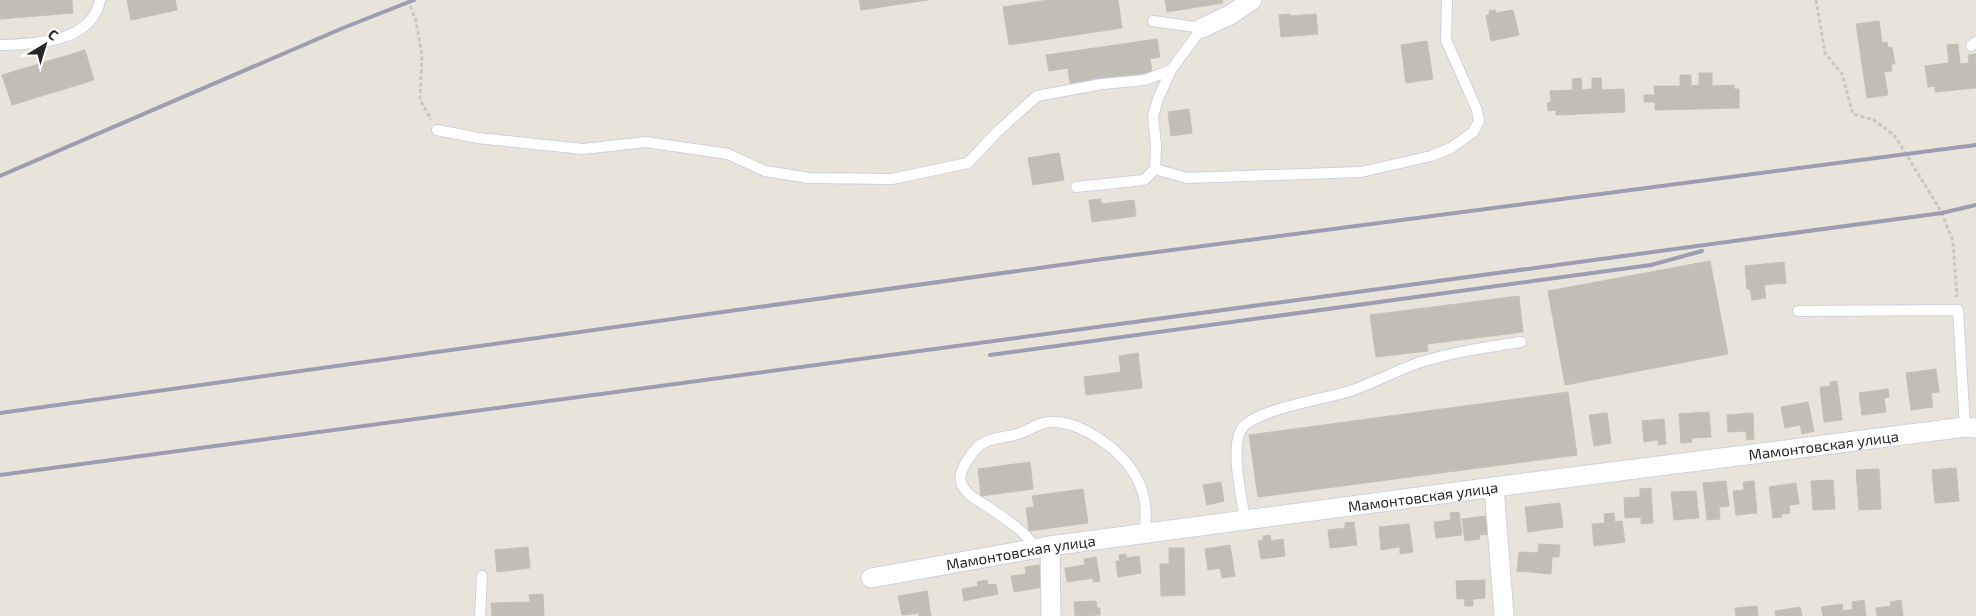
<svg xmlns="http://www.w3.org/2000/svg" width="1976" height="616" font-family="'Exo 2',sans-serif">
	<rect width="100%" height="100%" fill="#e9e4d9"/>
	<g fill="#c1beb6" stroke="#c4c0b3">
		<path d="M 0,0 L 72,0 L 73,13 L 0,19 Z"/>
		<path d="M 127,0 L 175,0 L 177,10 L 131,20 Z"/>
		<path d="M 859,0 L 928,0 L 861,10 Z"/>
		<path d="M 1048,0 L 1118,0 L 1122,28 L 1009,45 L 1003,7 Z"/>
		<path d="M 1165,0 L 1222,0 L 1223,3 L 1167,12 Z"/>
		<path d="M 1495,10 L 1496,13 L 1513,10 L 1519,35 L 1491,41 L 1486,16 L 1489,15 L 1489,11 Z"/>
		<path d="M 1290,14 L 1290,16 L 1316,14 L 1318,34 L 1281,37 L 1279,15 Z"/>
		<path d="M 1879,21 L 1882,43 L 1887,42 L 1888,48 L 1892,47 L 1895,64 L 1891,64 L 1892,71 L 1884,72 L 1888,95 L 1867,98 L 1856,24 Z"/>
		<path d="M 1157,39 L 1160,57 L 1150,59 L 1152,72 L 1070,84 L 1068,68 L 1049,71 L 1046,55 Z"/>
		<path d="M 1427,41 L 1433,79 L 1406,83 L 1401,45 Z"/>
		<path d="M 1958,44 L 1960,64 L 1969,63 L 1968,55 L 1976,54 L 1976,88 L 1935,92 L 1935,86 L 1928,87 L 1925,66 L 1949,63 L 1947,45 Z"/>
		<path d="M 85,50 L 94,80 L 12,105 L 2,75 Z"/>
		<path d="M 1699,73 L 1712,73 L 1712,86 L 1734,85 L 1734,89 L 1739,89 L 1739,108 L 1655,110 L 1655,102 L 1644,102 L 1644,95 L 1655,95 L 1654,86 L 1680,86 L 1680,75 L 1691,75 L 1691,86 L 1699,85 Z"/>
		<path d="M 1581,78 L 1582,90 L 1592,89 L 1592,78 L 1601,78 L 1602,90 L 1624,89 L 1625,112 L 1556,115 L 1556,110 L 1548,111 L 1547,103 L 1551,102 L 1550,91 L 1573,90 L 1572,79 Z"/>
		<path d="M 1189,109 L 1192,133 L 1171,136 L 1168,112 Z"/>
		<path d="M 1059,153 L 1064,180 L 1033,185 L 1028,158 Z"/>
		<path d="M 1101,199 L 1101,204 L 1134,200 L 1136,216 L 1092,222 L 1089,200 Z"/>
		<path d="M 1710,261 L 1728,354 L 1565,385 L 1548,291 Z"/>
		<path d="M 1784,262 L 1786,283 L 1764,285 L 1766,298 L 1752,300 L 1750,289 L 1747,289 L 1745,266 Z"/>
		<path d="M 1519,296 L 1523,332 L 1427,344 L 1428,351 L 1376,357 L 1370,315 Z"/>
		<path d="M 1138,353 L 1142,388 L 1086,395 L 1084,377 L 1121,372 L 1119,356 Z"/>
		<path d="M 1936,369 L 1939,392 L 1931,393 L 1933,407 L 1911,410 L 1906,373 Z"/>
		<path d="M 1837,381 L 1842,420 L 1824,422 L 1820,387 L 1831,386 L 1830,382 Z"/>
		<path d="M 1888,389 L 1889,397 L 1884,398 L 1886,412 L 1862,415 L 1859,393 Z"/>
		<path d="M 1568,392 L 1577,455 L 1258,497 L 1249,435 Z"/>
		<path d="M 1808,402 L 1814,431 L 1802,434 L 1800,425 L 1785,428 L 1781,407 Z"/>
		<path d="M 1709,412 L 1711,437 L 1692,438 L 1692,442 L 1681,443 L 1679,414 Z"/>
		<path d="M 1607,413 L 1611,443 L 1594,446 L 1589,415 Z"/>
		<path d="M 1753,413 L 1754,439 L 1747,440 L 1746,431 L 1728,432 L 1727,415 Z"/>
		<path d="M 1664,419 L 1666,444 L 1658,445 L 1658,440 L 1644,442 L 1642,421 Z"/>
		<path d="M 1030,462 L 1033,489 L 981,496 L 978,469 Z"/>
		<path d="M 1956,468 L 1959,501 L 1935,503 L 1932,470 Z"/>
		<path d="M 1879,469 L 1881,509 L 1859,510 L 1856,470 Z"/>
		<path d="M 1833,480 L 1835,509 L 1813,510 L 1811,481 Z"/>
		<path d="M 1726,481 L 1729,506 L 1719,507 L 1720,519 L 1707,520 L 1703,483 Z"/>
		<path d="M 1754,481 L 1757,513 L 1736,515 L 1733,491 L 1744,490 L 1743,482 Z"/>
		<path d="M 1221,482 L 1224,501 L 1207,505 L 1203,485 Z"/>
		<path d="M 1796,483 L 1799,504 L 1789,505 L 1790,513 L 1781,514 L 1782,517 L 1773,518 L 1769,487 Z"/>
		<path d="M 1651,488 L 1653,523 L 1641,524 L 1641,517 L 1625,518 L 1624,498 L 1640,497 L 1640,489 Z"/>
		<path d="M 1083,489 L 1088,523 L 1029,531 L 1026,508 L 1034,507 L 1032,496 Z"/>
		<path d="M 1696,491 L 1699,518 L 1674,520 L 1671,492 Z"/>
		<path d="M 1560,503 L 1563,527 L 1528,532 L 1525,507 Z"/>
		<path d="M 1459,512 L 1462,535 L 1436,538 L 1434,522 L 1451,520 L 1450,513 Z"/>
		<path d="M 1614,513 L 1615,522 L 1622,521 L 1625,542 L 1594,546 L 1592,524 L 1605,523 L 1604,514 Z"/>
		<path d="M 1486,516 L 1489,534 L 1479,535 L 1480,539 L 1465,541 L 1462,519 Z"/>
		<path d="M 1354,522 L 1357,545 L 1330,548 L 1328,530 L 1345,528 L 1345,523 Z"/>
		<path d="M 1409,524 L 1413,552 L 1400,554 L 1400,547 L 1381,550 L 1379,527 Z"/>
		<path d="M 1270,535 L 1271,541 L 1283,539 L 1285,556 L 1261,559 L 1258,541 L 1263,540 L 1263,536 Z"/>
		<path d="M 1539,544 L 1560,545 L 1559,557 L 1552,557 L 1551,574 L 1517,571 L 1519,552 L 1538,553 Z"/>
		<path d="M 1230,545 L 1235,576 L 1222,578 L 1220,568 L 1208,570 L 1205,549 Z"/>
		<path d="M 528,547 L 530,568 L 497,572 L 495,550 Z"/>
		<path d="M 1169,548 L 1184,548 L 1185,595 L 1161,596 L 1160,564 L 1169,564 Z"/>
		<path d="M 1126,554 L 1127,558 L 1139,556 L 1141,573 L 1118,577 L 1116,561 L 1120,561 L 1119,555 Z"/>
		<path d="M 1096,557 L 1100,581 L 1093,582 L 1093,578 L 1067,582 L 1065,568 L 1085,565 L 1084,559 Z"/>
		<path d="M 1039,565 L 1043,587 L 1014,592 L 1011,576 L 1026,574 L 1025,567 Z"/>
		<path d="M 987,580 L 988,585 L 996,584 L 998,594 L 964,601 L 962,589 L 978,586 L 977,582 Z"/>
		<path d="M 1485,580 L 1485,598 L 1473,599 L 1473,606 L 1465,606 L 1464,598 L 1457,599 L 1456,581 Z"/>
		<path d="M 927,591 L 931,616 L 919,616 L 919,613 L 902,615 L 898,596 Z"/>
		<path d="M 543,594 L 544,616 L 492,616 L 491,603 L 530,602 L 529,595 Z"/>
		<path d="M 1864,600 L 1866,616 L 1823,616 L 1821,607 L 1842,604 L 1843,611 L 1853,609 L 1852,602 Z"/>
		<path d="M 1901,600 L 1903,616 L 1877,616 L 1876,608 L 1891,606 L 1890,602 Z"/>
		<path d="M 1096,601 L 1097,608 L 1100,608 L 1100,615 L 1075,616 L 1074,602 Z"/>
		<path d="M 1757,606 L 1758,616 L 1736,616 L 1735,608 Z"/>
		<path d="M 1800,607 L 1802,616 L 1776,616 L 1775,611 Z"/>
	</g>
	<g fill="none" stroke-linecap="round" stroke-linejoin="round">
		<g stroke="#ced0e0" stroke-width="12">
			<g id="lane">
				<path d="M 0,45 C 35,44 92,43 100,0"/>
				<path d="M 1971,46 L 1976,42"/>
				<path d="M 437,130 L 478,138 L 583,149 L 646,142 L 728,154 L 765,171 L 809,178 L 892,179 L 968,163 L 997,132 L 1037,96 L 1102,84 L 1145,80 L 1171,70 L 1202,28 L 1153,21"/>
				<path d="M 1155,169 L 1187,178 L 1361,172 L 1431,156 L 1451,148 L 1473,132 L 1479,121 L 1477,110 L 1446,40 L 1447,0"/>
				<path d="M 1076,187 L 1144,180 L 1155,169 L 1156,145 L 1153,116 L 1158,99 L 1171,70"/>
				<path d="M 1798,311 L 1958,310 L 1965,427"/>
				<path d="M 1245,520 C 1242,499 1230,448 1241,430 C 1253,409 1326,399 1350,391 C 1374,383 1397,370 1421,362 C 1454,352 1487,347 1521,342"/>
				<path d="M 1036,548 C 1025,532 1010,522 994,511 C 982,502 966,497 961,482 C 957,472 975,446 985,442 C 996,437 1010,437 1021,433 C 1032,429 1041,421 1053,422 C 1070,422 1084,429 1098,438 C 1133,461 1152,491 1144,533"/>
				<path d="M 480,616 L 482,576"/>
			</g>
		</g>
		<g stroke="#ced0e0" stroke-width="21">
			<g id="street">
				<path d="M 1202,28 L 1230,15 L 1252,0"/>
				<path d="M 1494,487 L 1504,616"/>
				<path d="M 1050,546 L 1051,616"/>
				<path id="s1" d="M 871,578 L 1050,546 L 1494,487 L 1965,427 L 1976,428"/>
			</g>
		</g>
		<g stroke="#c7c7c7" stroke-width="3" stroke-dasharray="4 2.5" stroke-linecap="butt">
			<path d="M 408,0 L 416,21 L 422,55 L 420,99 L 431,120"/>
			<path d="M 1816,0 L 1825,53 L 1842,74 L 1853,114 L 1874,120 L 1895,136 L 1942,213 L 1953,242 L 1957,297"/>
		</g>
		<use href="#lane" stroke="#fff" stroke-width="10"/>
		<use href="#street" stroke="#fff" stroke-width="19"/>
		<g stroke="#9c9db1" stroke-width="4">
			<path d="M 0,176 L 343,28 L 414,0"/>
			<path d="M 990,355 L 1651,265 L 1702,251"/>
			<path d="M 0,413 L 1103,259 L 1976,145"/>
			<path d="M 0,475 L 1942,213 L 1976,205"/>
		</g>
	</g>
	<g text-anchor="middle" dominant-baseline="central" stroke-width="4" stroke-linejoin="round" paint-order="stroke">
		<g font-size="15" fill="#272727" stroke="#fff">
			<text stroke="none"><textPath href="#s1" startOffset="962">Мамонтовская улица</textPath></text>
			<text stroke="none"><textPath href="#s1" startOffset="558">Мамонтовская улица</textPath></text>
			<text stroke="none"><textPath href="#s1" startOffset="152">Мамонтовская улица</textPath></text>
		</g>
	</g>
	<g transform="translate(45 45) rotate(38)" stroke="#ffffff" stroke-width="4" paint-order="stroke">
	<path d="M0-4L9 19L0 12L-9 19Z" fill="#272727"/>
	<text y="-8" font-size="14" font-weight="bold" text-anchor="middle" fill="#272727">С</text>
	</g>
</svg>
